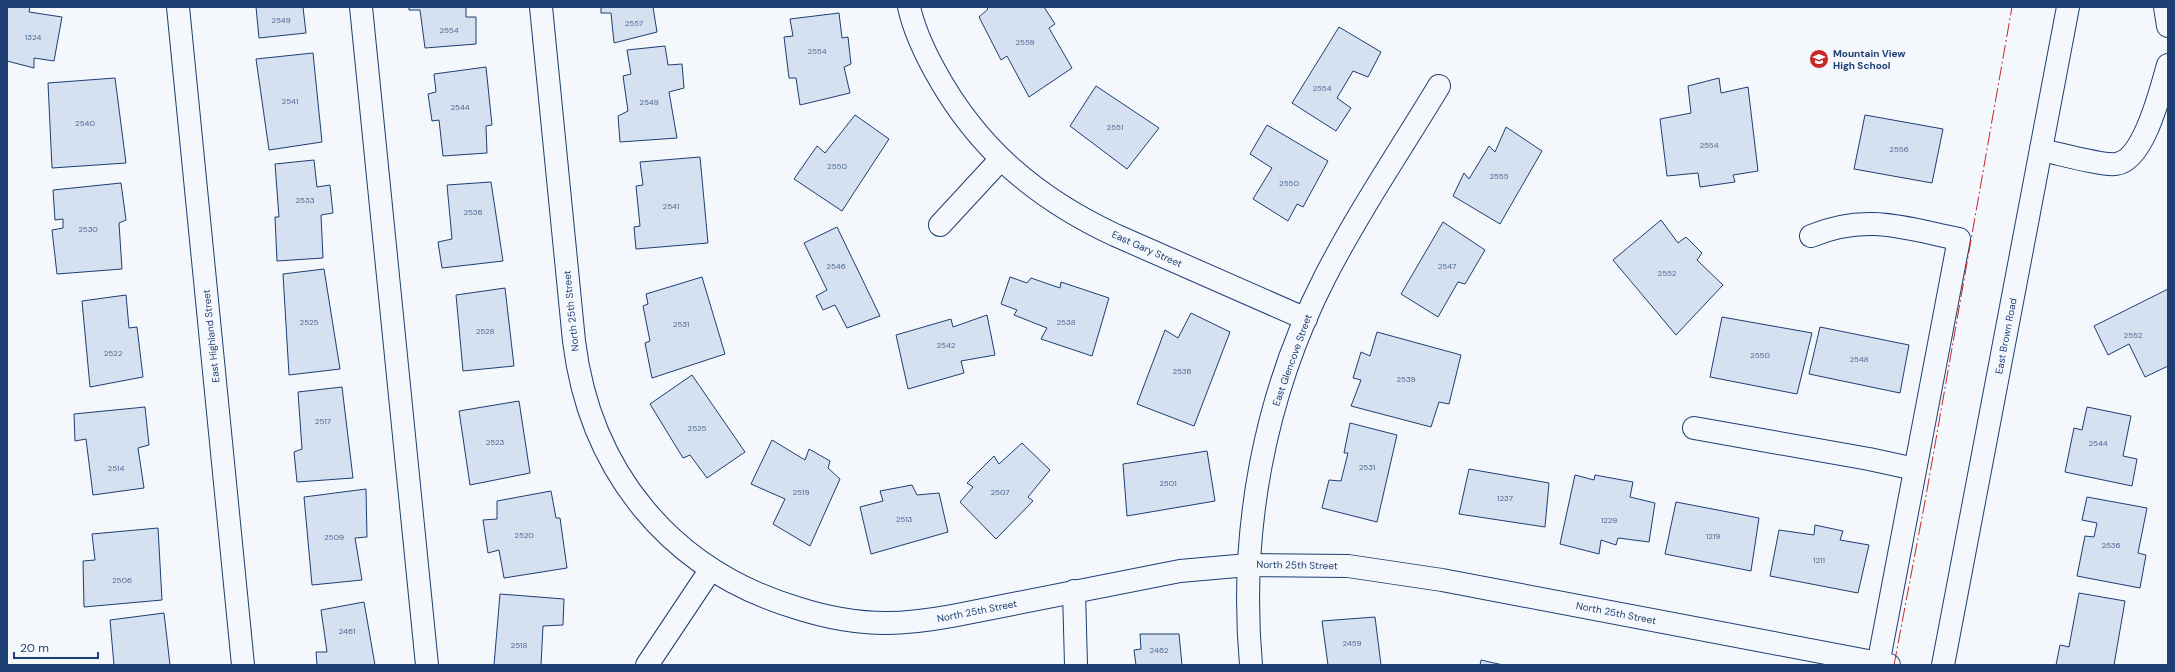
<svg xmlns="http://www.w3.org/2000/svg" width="2175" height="672" font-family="'DM Sans',sans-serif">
	<rect width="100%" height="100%" fill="#f4f7fb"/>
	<g fill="#d5e0f0" stroke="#1d3f73">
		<path d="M 7,7 L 30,7 L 29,12 L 62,17 L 54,61 L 34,58 L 34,68 L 7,61 Z"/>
		<path d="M 256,7 L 303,7 L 306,33 L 259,38 Z"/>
		<path d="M 409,7 L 466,7 L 466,17 L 476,17 L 476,44 L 425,48 L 420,10 L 409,10 Z"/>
		<path d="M 601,7 L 653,7 L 657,32 L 614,43 L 611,13 L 601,13 Z"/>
		<path d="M 986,7 L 1044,7 L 1055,24 L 1049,28 L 1072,68 L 1029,97 L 1007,56 L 1001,60 L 979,17 L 988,9 Z"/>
		<path d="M 839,13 L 842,38 L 848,37 L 851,64 L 844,67 L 850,93 L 800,105 L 796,78 L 789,78 L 784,37 L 793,36 L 790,19 Z"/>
		<path d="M 1339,27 L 1381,52 L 1368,77 L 1353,71 L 1337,98 L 1351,108 L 1336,131 L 1292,103 Z"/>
		<path d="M 665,46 L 668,65 L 682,64 L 684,88 L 669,92 L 677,138 L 620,142 L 618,116 L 628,111 L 623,76 L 631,74 L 627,50 Z"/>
		<path d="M 313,53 L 322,142 L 269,150 L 256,59 Z"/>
		<path d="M 486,67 L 492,125 L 486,126 L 487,153 L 443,156 L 439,120 L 432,121 L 428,94 L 436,92 L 434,74 Z"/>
		<path d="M 115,78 L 126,163 L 52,168 L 48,83 Z"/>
		<path d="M 1719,78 L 1721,93 L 1748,87 L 1758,171 L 1733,175 L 1735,182 L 1700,187 L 1698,173 L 1667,176 L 1660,119 L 1691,113 L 1688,86 Z"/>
		<path d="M 1096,86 L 1159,128 L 1127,169 L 1070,126 Z"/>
		<path d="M 855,115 L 889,139 L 842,211 L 794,179 L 817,146 L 825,153 Z"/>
		<path d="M 1865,115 L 1943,129 L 1932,183 L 1854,169 Z"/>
		<path d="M 1267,125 L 1328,161 L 1303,207 L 1297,204 L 1288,221 L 1253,199 L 1272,168 L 1250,154 Z"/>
		<path d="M 1506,127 L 1542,151 L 1500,224 L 1453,196 L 1464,173 L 1469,179 L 1489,146 L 1495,152 Z"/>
		<path d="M 700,157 L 708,243 L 636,249 L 634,227 L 640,226 L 636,186 L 643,185 L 640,162 Z"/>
		<path d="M 314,160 L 317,187 L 330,185 L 333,213 L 321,215 L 323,258 L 277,261 L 275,217 L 279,217 L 275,164 Z"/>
		<path d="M 491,182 L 503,261 L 442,268 L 438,242 L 452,239 L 447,185 Z"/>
		<path d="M 121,183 L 126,220 L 119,223 L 122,269 L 57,274 L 52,230 L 63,228 L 63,219 L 55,220 L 53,190 Z"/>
		<path d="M 1661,220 L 1678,243 L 1686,237 L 1702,253 L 1697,260 L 1723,285 L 1676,335 L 1613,260 Z"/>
		<path d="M 1443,222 L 1485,250 L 1465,284 L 1458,282 L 1438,317 L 1401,294 Z"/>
		<path d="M 837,227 L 880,316 L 847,328 L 835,305 L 823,310 L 816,296 L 827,290 L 804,243 Z"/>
		<path d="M 324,269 L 340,369 L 289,375 L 283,274 Z"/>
		<path d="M 702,277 L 725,354 L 652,378 L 645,343 L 650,341 L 643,306 L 648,304 L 646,294 Z"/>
		<path d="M 1010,277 L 1027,283 L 1031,278 L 1060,288 L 1061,282 L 1109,298 L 1092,356 L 1041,339 L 1047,328 L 1014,315 L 1017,310 L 1001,304 Z"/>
		<path d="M 505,288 L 514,366 L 463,371 L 456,295 Z"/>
		<path d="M 2168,289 L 2168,366 L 2145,377 L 2129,344 L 2108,355 L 2094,326 Z"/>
		<path d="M 126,295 L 129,328 L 137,327 L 143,377 L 90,387 L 82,301 Z"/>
		<path d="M 1191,313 L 1230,332 L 1194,426 L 1137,404 L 1165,330 L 1178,338 Z"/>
		<path d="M 987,315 L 995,355 L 961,361 L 964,373 L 908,389 L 896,335 L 951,319 L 953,327 Z"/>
		<path d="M 1722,317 L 1812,333 L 1797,394 L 1710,377 Z"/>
		<path d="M 1820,327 L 1909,345 L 1900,393 L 1809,374 Z"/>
		<path d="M 1377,332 L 1461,355 L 1449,404 L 1439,402 L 1431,427 L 1351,406 L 1361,380 L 1353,378 L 1361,352 L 1370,356 Z"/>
		<path d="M 692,375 L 745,452 L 707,478 L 690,455 L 683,458 L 650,404 Z"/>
		<path d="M 342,387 L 353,478 L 297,482 L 294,452 L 302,449 L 298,392 Z"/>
		<path d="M 519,401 L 530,473 L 470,485 L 459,411 Z"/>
		<path d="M 145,407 L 149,445 L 138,448 L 144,488 L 93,495 L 86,439 L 75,441 L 74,414 Z"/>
		<path d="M 2087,407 L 2131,416 L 2123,456 L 2137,459 L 2132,486 L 2065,472 L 2074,428 L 2082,430 Z"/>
		<path d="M 1350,423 L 1397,435 L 1377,522 L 1322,508 L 1329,480 L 1341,481 L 1348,453 L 1344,453 Z"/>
		<path d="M 772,440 L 805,460 L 809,449 L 830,461 L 828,468 L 840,479 L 810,546 L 773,524 L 785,499 L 751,484 Z"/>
		<path d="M 1022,443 L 1050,470 L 1028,497 L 1033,501 L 996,539 L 960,502 L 973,487 L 967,483 L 994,456 L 999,464 Z"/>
		<path d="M 1207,451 L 1215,501 L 1127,516 L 1123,464 Z"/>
		<path d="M 1469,469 L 1549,483 L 1545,527 L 1459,514 Z"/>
		<path d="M 1575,475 L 1594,480 L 1595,475 L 1633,482 L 1630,497 L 1655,503 L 1649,542 L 1618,538 L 1616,545 L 1601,540 L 1599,554 L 1560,544 Z"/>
		<path d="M 912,485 L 917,495 L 939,493 L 948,532 L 871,554 L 860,507 L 883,501 L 880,491 Z"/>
		<path d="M 366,489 L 367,537 L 355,538 L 362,580 L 312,585 L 304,497 Z"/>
		<path d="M 551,491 L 556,518 L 560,518 L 567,568 L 504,578 L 499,550 L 488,553 L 483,520 L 497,519 L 497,501 Z"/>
		<path d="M 2087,497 L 2147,508 L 2138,553 L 2146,555 L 2140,588 L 2077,576 L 2085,536 L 2094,537 L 2097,523 L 2082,520 Z"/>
		<path d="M 1676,502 L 1759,518 L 1751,571 L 1665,554 Z"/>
		<path d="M 1815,525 L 1843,531 L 1840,540 L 1869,545 L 1858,593 L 1770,576 L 1779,530 L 1814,535 Z"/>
		<path d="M 158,528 L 162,600 L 84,607 L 83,561 L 95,560 L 92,534 Z"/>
		<path d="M 2079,593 L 2125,601 L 2114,665 L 2056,665 L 2060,645 L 2069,647 Z"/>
		<path d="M 500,594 L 564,599 L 563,625 L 543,626 L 541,665 L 494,665 Z"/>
		<path d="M 364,602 L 375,665 L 317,665 L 316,652 L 327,652 L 321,610 Z"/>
		<path d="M 164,613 L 170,665 L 114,665 L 110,620 Z"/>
		<path d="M 1375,617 L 1381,665 L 1328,665 L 1322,621 Z"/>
		<path d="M 1140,634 L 1179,634 L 1182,665 L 1136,665 L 1134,650 L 1141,649 Z"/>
		<path d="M 1481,660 L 1503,665 L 1480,665 Z"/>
	</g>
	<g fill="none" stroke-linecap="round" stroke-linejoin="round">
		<g stroke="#1d3f73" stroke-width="24">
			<g id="minor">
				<path d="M 178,7 L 243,665"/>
				<path d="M 361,7 L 427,665"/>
				<path d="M 541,7 L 574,341 C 590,471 670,570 797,608 C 825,617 857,623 886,623 C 909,623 930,620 952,616 L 1180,571 L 1248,565 L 1348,566 L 1442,580 L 1889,665"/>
				<path d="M 909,7 C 914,30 924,51 935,71 C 977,148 1036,198 1115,235 L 1306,319"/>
				<path d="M 2165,7 L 2168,26"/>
				<path d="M 2041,150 C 2057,153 2103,166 2116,164 C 2145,160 2161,88 2168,65"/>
				<path d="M 940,225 L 1001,159"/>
				<path d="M 1811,236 C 1866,213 1904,228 1959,239 L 1878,665"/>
				<path d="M 1694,428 L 1869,459 L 1915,469"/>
				<path d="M 1074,591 L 1076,665"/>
				<path d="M 647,665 L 711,569"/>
				<path d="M 1251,665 C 1239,532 1264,396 1325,277 C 1359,211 1401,149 1439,86"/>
			</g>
		</g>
		<g stroke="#1d3f73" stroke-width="24">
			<path id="major" d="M 1943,665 L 2068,7"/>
		</g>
		<use href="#minor" stroke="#f4f7fb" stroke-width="22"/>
		<use href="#major" stroke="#f4f7fb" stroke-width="22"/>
		<path stroke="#c62828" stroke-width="1" stroke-dasharray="14 3 2 3" stroke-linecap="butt" d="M 1894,665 L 1926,496 L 2012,7"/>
	</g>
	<defs>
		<g id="school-disc" transform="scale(1)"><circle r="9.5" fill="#c62828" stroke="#f4f7fb"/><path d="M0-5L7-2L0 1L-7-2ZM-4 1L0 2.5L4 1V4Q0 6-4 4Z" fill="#fff"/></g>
	</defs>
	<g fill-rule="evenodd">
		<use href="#school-disc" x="1819" y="59"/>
	</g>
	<g text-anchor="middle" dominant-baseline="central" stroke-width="3" stroke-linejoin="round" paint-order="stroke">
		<g font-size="8" fill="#4b6792">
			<text x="281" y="20">2549</text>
			<text x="634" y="23">2557</text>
			<text x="449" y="30">2554</text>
			<text x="33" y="37">1324</text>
			<text x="1025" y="42">2559</text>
			<text x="817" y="51">2554</text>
			<text x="1322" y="88">2554</text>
			<text x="290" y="101">2541</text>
			<text x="649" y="102">2549</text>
			<text x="460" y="107">2544</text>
			<text x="85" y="123">2540</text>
			<text x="1115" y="127">2551</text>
			<text x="1709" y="145">2554</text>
			<text x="1899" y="149">2556</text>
			<text x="837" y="166">2550</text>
			<text x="1499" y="176">2555</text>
			<text x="1289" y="183">2550</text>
			<text x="305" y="200">2533</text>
			<text x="671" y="206">2541</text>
			<text x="473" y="212">2536</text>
			<text x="88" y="229">2530</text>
			<text x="836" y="266">2546</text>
			<text x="1447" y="266">2547</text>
			<text x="1667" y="273">2552</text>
			<text x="309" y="322">2525</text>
			<text x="1066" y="322">2538</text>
			<text x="681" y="324">2531</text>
			<text x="485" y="331">2528</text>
			<text x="2133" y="335">2552</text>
			<text x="946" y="345">2542</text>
			<text x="113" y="353">2522</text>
			<text x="1760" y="355">2550</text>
			<text x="1859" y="359">2548</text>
			<text x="1182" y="371">2536</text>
			<text x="1406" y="379">2539</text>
			<text x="323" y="421">2517</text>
			<text x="697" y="428">2525</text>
			<text x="495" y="442">2523</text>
			<text x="2098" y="443">2544</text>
			<text x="1367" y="467">2531</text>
			<text x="116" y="468">2514</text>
			<text x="1168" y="483">2501</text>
			<text x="801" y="492">2519</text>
			<text x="1000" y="492">2507</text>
			<text x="1505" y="498">1237</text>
			<text x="904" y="519">2513</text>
			<text x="1609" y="520">1229</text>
			<text x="524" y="535">2520</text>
			<text x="1713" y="536">1219</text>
			<text x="334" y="537">2509</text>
			<text x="2111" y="545">2536</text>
			<text x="1819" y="560">1211</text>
			<text x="122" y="580">2506</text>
			<text x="347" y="631">2461</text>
			<text x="1352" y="643">2459</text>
			<text x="519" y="645">2518</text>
			<text x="1159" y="650">2462</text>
		</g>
		<g font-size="10" font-weight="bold" fill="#1d3f73" stroke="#f4f7fb" text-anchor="start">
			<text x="1833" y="53">Mountain View<tspan x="1833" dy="12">High School</tspan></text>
		</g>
		<g font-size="10" fill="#1d3f73" stroke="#f4f7fb">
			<text transform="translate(1147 249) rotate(24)">East Gary Street</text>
			<text transform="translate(571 311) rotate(-96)">North 25th Street</text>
			<text transform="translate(211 336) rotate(-96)">East Highland Street</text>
			<text transform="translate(2006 336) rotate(-79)">East Brown Road</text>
			<text transform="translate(1292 360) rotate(-70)">East Glencove Street</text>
			<text transform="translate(1297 565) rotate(1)">North 25th Street</text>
			<text transform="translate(977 611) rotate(-11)">North 25th Street</text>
			<text transform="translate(1616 613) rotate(11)">North 25th Street</text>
		</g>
	</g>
	<rect width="2175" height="672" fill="none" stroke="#1d3f73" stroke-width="16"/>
	<path d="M14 652v6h84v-6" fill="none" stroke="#1d3f73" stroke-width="2"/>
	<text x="20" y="652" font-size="12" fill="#1d3f73" stroke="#f4f7fb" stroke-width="3" paint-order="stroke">20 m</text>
</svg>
